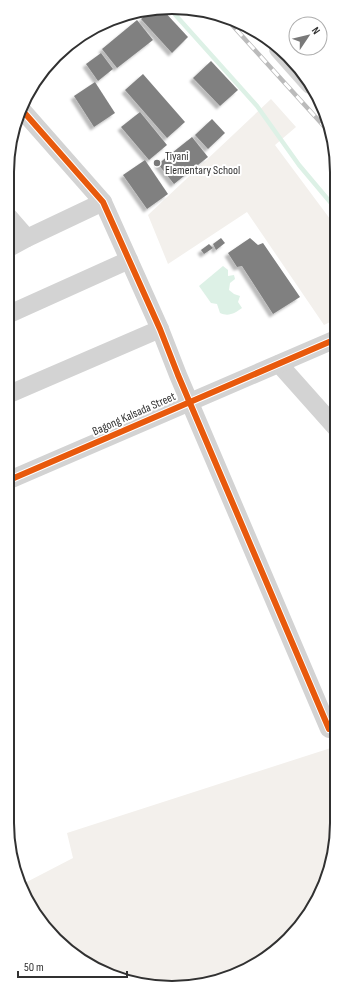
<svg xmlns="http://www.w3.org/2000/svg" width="344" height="995" font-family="'Sofia Sans Condensed',sans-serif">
	<defs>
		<filter id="shadow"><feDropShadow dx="-3.5" dy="3.5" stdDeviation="1" flood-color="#0004"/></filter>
	</defs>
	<rect width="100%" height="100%" fill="#fff"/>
	<g fill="#f3f0ec">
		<path d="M 271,99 L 296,127 L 275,145 L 336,227 L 336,319 L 324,325 L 247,212 L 168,264 L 148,215 Z"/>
		<path d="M 337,746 L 337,823 L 331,865 L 309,915 L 264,960 L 214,982 L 151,987 L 99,971 L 48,932 L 19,886 L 73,858 L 67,833 Z"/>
	</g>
	<path fill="#ddf1e6" d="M 223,266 L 228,270 L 228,276 L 234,275 L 235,279 L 230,283 L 229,290 L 234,294 L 240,296 L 238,302 L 242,308 C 235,313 229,317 220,313 L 217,304 L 211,303 L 199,286 Z"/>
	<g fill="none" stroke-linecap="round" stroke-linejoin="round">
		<path stroke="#ddf1e6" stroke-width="4.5" d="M 171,10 L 257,106 L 299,165 L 336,209"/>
	</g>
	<g fill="#808080" filter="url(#shadow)">
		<path d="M 153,9 L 162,9 L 188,37 L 172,53 L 141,19 Z"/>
		<path d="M 137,20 L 153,40 L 117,68 L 102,49 Z"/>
		<path d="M 101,53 L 113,69 L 98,81 L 86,64 Z"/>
		<path d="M 211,61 L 238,90 L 220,106 L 193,78 Z"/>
		<path d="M 143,74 L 185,122 L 167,138 L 125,90 Z"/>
		<path d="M 95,82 L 115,113 L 94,127 L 74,96 Z"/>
		<path d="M 140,112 L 167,145 L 149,160 L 121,127 Z"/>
		<path d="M 212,119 L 225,133 L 208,149 L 195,135 Z"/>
		<path d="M 192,137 L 208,157 L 174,184 L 158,164 Z"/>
		<path d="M 145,160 L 168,194 L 147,209 L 123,175 Z"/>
		<path d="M 221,238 L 225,243 L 216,250 L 213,244 Z"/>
		<path d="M 250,238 L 258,245 L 263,243 L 300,297 L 273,314 L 242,266 L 237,267 L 228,253 Z"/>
		<path d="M 209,244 L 213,248 L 204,254 L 201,250 Z"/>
	</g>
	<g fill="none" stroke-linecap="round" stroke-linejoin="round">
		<g stroke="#d3d3d3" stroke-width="18">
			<path d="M 278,49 L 310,85"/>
			<path d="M 22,110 L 103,202 L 160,329 L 178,375 L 329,729"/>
			<path d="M 7,215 L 27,238"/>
			<path d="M 7,249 L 27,238 L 103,202"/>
			<path d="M 7,315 L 129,260"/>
			<path d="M 279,364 L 336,428"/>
			<path d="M 7,395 L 160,329"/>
			<path d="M 7,481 L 336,339"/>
		</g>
		<g stroke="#bbb" stroke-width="4.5">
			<path id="rail" d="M 224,16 L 331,134"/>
		</g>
		<use href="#rail" stroke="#fff" stroke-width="3" stroke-dasharray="9" stroke-linecap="butt"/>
		<g stroke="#fff" stroke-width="8">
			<g id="cycleway">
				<path d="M 22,110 L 103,202 L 160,329 L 178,375 L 329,729"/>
				<path d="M 7,481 L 336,339"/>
			</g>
		</g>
		<use href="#cycleway" stroke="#e8590c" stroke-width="6"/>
	</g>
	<circle fill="#797979" stroke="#fff" stroke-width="1.5" cx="157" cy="163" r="4"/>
	<g text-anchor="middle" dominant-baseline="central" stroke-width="4" stroke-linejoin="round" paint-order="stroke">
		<g font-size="12" fill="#313131" stroke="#fff" text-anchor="start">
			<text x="165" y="156">Tiyani<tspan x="165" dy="14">Elementary School</tspan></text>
		</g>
		<g font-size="12" fill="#313131" stroke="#fff">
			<text transform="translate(134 414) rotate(-24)">Bagong Kalsada Street</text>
		</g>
	</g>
	<path d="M0 0H344V995H0ZM172 14H172A158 158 0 0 1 330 172V823A158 158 0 0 1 172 981H172A158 158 0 0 1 14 823V172A158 158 0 0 1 172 14Z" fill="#fff" fill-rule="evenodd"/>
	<path fill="none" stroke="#313131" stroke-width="2" d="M172 14H172A158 158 0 0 1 330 172V823A158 158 0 0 1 172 981H172A158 158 0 0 1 14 823V172A158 158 0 0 1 172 14Z"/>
	<g transform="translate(308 36) rotate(55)"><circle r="19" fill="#ffffff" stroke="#adadad"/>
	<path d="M0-3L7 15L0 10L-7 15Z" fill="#797979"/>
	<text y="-6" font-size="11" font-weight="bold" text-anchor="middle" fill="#313131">N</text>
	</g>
	<path d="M18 971v6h109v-6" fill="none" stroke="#313131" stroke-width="2"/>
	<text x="24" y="971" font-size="12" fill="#313131" stroke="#ffffff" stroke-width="3" paint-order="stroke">50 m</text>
</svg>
